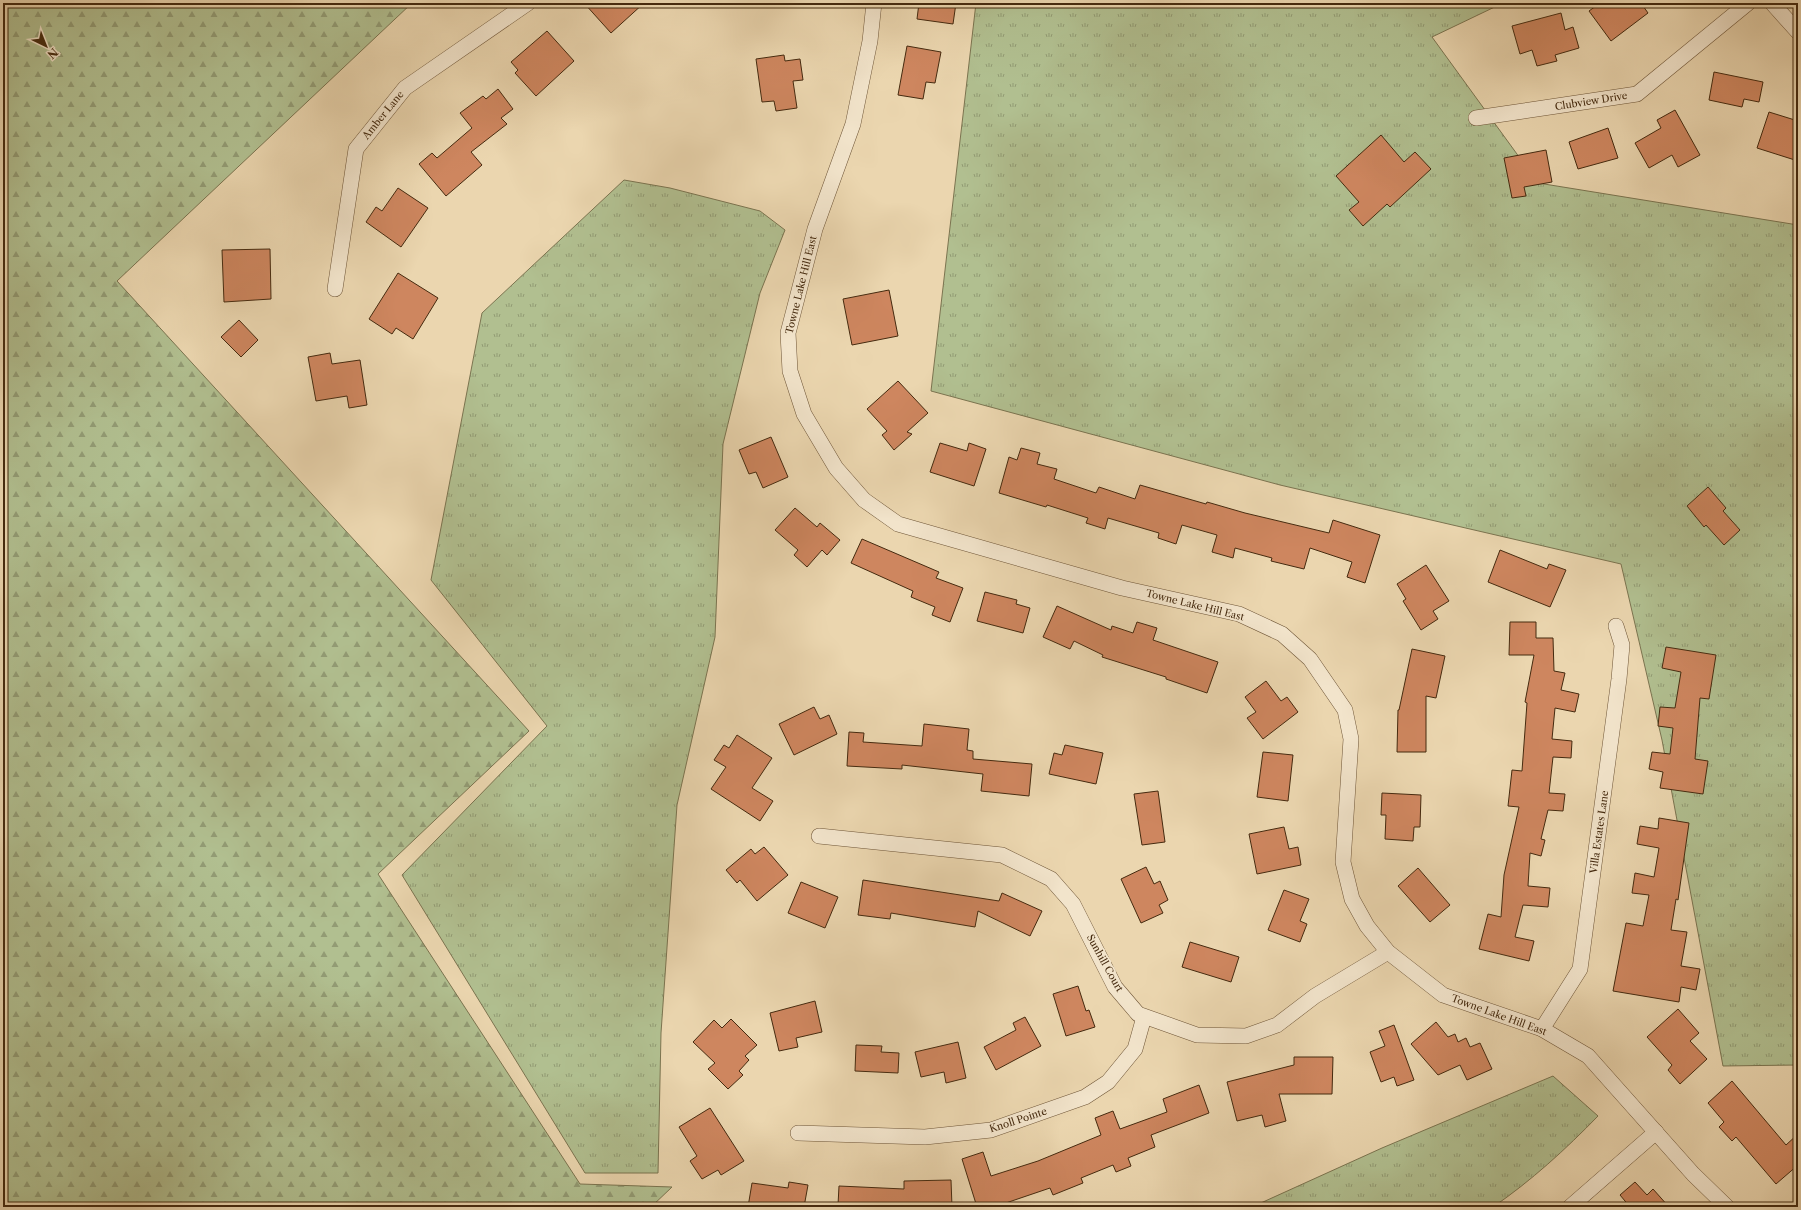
<svg xmlns="http://www.w3.org/2000/svg" width="1801" height="1210" font-family="'Libre Caslon Text',serif">
	<defs>
		<pattern id="grass-tufts" width="24" height="20" patternUnits="userSpaceOnUse"><rect width="24" height="20" fill="#b1bf90"/><path d="M3 7l-1-3M5 7V3M7 7l1-3M15 17l-1-3M17 17v-4M19 17l1-3" fill="none" stroke="#929b74"/></pattern>
		<pattern id="forest-firs" width="22" height="20" patternUnits="userSpaceOnUse"><rect width="22" height="20" fill="#b1bf90"/><path d="M5 1l3.5 6h-7zM16 11l3.5 6h-7z" fill="#929b74"/></pattern>
	</defs>
	<rect width="100%" height="100%" fill="#ebd6af"/>
	<filter id="stains"><feTurbulence type="fractalNoise" baseFrequency=".005" numOctaves="4"/><feColorMatrix values="0 0 0 0 .2 0 0 0 0 .09 0 0 0 0 .02 0 0 0 .5 -.17"/></filter>
	<radialGradient id="worn" r=".72"><stop offset=".6" stop-color="#630" stop-opacity="0"/><stop offset="1" stop-color="#630" stop-opacity=".3"/></radialGradient>
	<g fill="url(#grass-tufts)" stroke="#7b7450">
		<path d="M 976,3 L 1503,3 L 1432,37 L 1538,183 L 1798,225 L 1798,1065 L 1723,1066 L 1662,740 L 1621,564 L 1280,485 L 931,391 Z"/>
		<path d="M 624,180 L 670,188 L 760,211 L 785,230 L 760,293 L 723,444 L 715,637 L 677,805 L 661,1033 L 658,1173 L 585,1173 L 402,875 L 547,726 L 431,580 L 482,313 Z"/>
		<path d="M 1553,1076 L 1598,1116 C 1566,1149 1531,1181 1493,1207 L 1252,1207 L 1382,1148 Z"/>
	</g>
	<path fill="url(#forest-firs)" stroke="#7b7450" d="M 3,3 L 412,3 L 117,281 L 529,731 L 378,874 L 580,1184 L 672,1187 L 651,1207 L 3,1207 Z"/>
	<g fill="#ce865f" stroke="#452a0f">
		<path d="M 584,3 L 644,3 L 611,33 Z"/>
		<path d="M 919,3 L 956,3 L 953,24 L 917,19 Z"/>
		<path d="M 1600,3 L 1641,3 L 1648,13 L 1611,41 L 1589,11 Z"/>
		<path d="M 1561,13 L 1565,30 L 1573,27 L 1579,48 L 1555,55 L 1557,61 L 1537,66 L 1532,50 L 1520,54 L 1512,26 Z"/>
		<path d="M 547,31 L 574,61 L 536,96 L 515,73 L 518,70 L 511,62 Z"/>
		<path d="M 907,46 L 941,52 L 935,83 L 926,82 L 923,99 L 898,95 Z"/>
		<path d="M 784,55 L 785,61 L 800,59 L 803,80 L 793,81 L 797,108 L 776,111 L 774,101 L 762,102 L 756,59 Z"/>
		<path d="M 1714,72 L 1763,82 L 1759,102 L 1744,99 L 1742,107 L 1709,100 Z"/>
		<path d="M 498,89 L 513,109 L 501,118 L 507,124 L 471,152 L 482,165 L 446,196 L 419,164 L 432,153 L 437,158 L 472,128 L 460,113 L 483,96 L 486,99 Z"/>
		<path d="M 1675,110 L 1700,155 L 1678,167 L 1672,155 L 1649,168 L 1635,143 L 1661,128 L 1657,120 Z"/>
		<path d="M 1769,112 L 1798,121 L 1798,161 L 1757,148 Z"/>
		<path d="M 1608,128 L 1618,158 L 1578,169 L 1569,142 Z"/>
		<path d="M 1381,135 L 1404,162 L 1415,152 L 1431,169 L 1390,207 L 1387,204 L 1363,226 L 1349,210 L 1359,202 L 1336,176 Z"/>
		<path d="M 1546,150 L 1552,182 L 1524,187 L 1526,196 L 1512,198 L 1504,158 Z"/>
		<path d="M 398,188 L 428,208 L 401,247 L 366,222 L 376,207 L 382,211 Z"/>
		<path d="M 270,249 L 271,299 L 224,302 L 222,250 Z"/>
		<path d="M 398,273 L 438,298 L 413,339 L 396,328 L 392,334 L 369,319 Z"/>
		<path d="M 889,290 L 898,336 L 852,345 L 843,299 Z"/>
		<path d="M 239,320 L 258,340 L 241,357 L 221,337 Z"/>
		<path d="M 330,353 L 332,364 L 360,360 L 367,405 L 349,408 L 347,396 L 316,401 L 308,357 Z"/>
		<path d="M 898,381 L 928,413 L 907,432 L 912,434 L 894,450 L 882,435 L 887,431 L 867,409 Z"/>
		<path d="M 771,437 L 788,477 L 763,488 L 756,472 L 749,474 L 739,450 Z"/>
		<path d="M 940,443 L 967,451 L 969,443 L 986,449 L 974,486 L 930,472 Z"/>
		<path d="M 1021,448 L 1040,453 L 1037,464 L 1057,469 L 1054,479 L 1096,493 L 1099,487 L 1135,499 L 1140,485 L 1206,504 L 1207,502 L 1245,513 L 1329,533 L 1333,520 L 1380,535 L 1365,583 L 1347,577 L 1352,562 L 1310,548 L 1304,569 L 1271,561 L 1272,558 L 1235,548 L 1233,558 L 1212,552 L 1217,535 L 1182,525 L 1176,544 L 1158,538 L 1159,533 L 1108,518 L 1105,529 L 1086,523 L 1088,518 L 1047,505 L 1046,507 L 999,493 L 1009,457 L 1017,460 Z"/>
		<path d="M 1708,487 L 1726,508 L 1723,511 L 1740,530 L 1724,545 L 1706,525 L 1704,527 L 1687,506 Z"/>
		<path d="M 795,508 L 817,527 L 820,523 L 840,540 L 827,555 L 822,550 L 807,567 L 794,555 L 798,550 L 775,530 Z"/>
		<path d="M 862,539 L 939,572 L 936,578 L 963,588 L 950,622 L 932,615 L 935,607 L 911,597 L 913,591 L 851,563 Z"/>
		<path d="M 1500,550 L 1547,569 L 1549,564 L 1566,570 L 1550,607 L 1488,582 Z"/>
		<path d="M 1426,565 L 1449,601 L 1433,611 L 1438,619 L 1421,630 L 1403,601 L 1406,599 L 1397,584 Z"/>
		<path d="M 985,592 L 1017,600 L 1016,604 L 1030,608 L 1023,633 L 977,621 Z"/>
		<path d="M 1057,606 L 1111,630 L 1112,626 L 1133,633 L 1137,622 L 1157,628 L 1153,640 L 1218,662 L 1207,693 L 1166,679 L 1166,677 L 1102,657 L 1103,655 L 1074,641 L 1070,649 L 1043,637 Z"/>
		<path d="M 1510,622 L 1536,622 L 1536,638 L 1553,638 L 1554,671 L 1565,673 L 1561,690 L 1579,694 L 1575,712 L 1555,708 L 1552,739 L 1572,741 L 1571,758 L 1553,757 L 1549,793 L 1565,794 L 1563,811 L 1548,810 L 1541,839 L 1545,840 L 1541,856 L 1530,853 L 1528,886 L 1550,888 L 1548,907 L 1523,905 L 1515,937 L 1534,941 L 1529,961 L 1479,949 L 1488,914 L 1501,917 L 1504,875 L 1519,807 L 1508,806 L 1512,770 L 1522,771 L 1527,703 L 1525,702 L 1534,655 L 1509,655 Z"/>
		<path d="M 1666,647 L 1716,655 L 1709,699 L 1700,698 L 1695,759 L 1708,761 L 1703,794 L 1660,788 L 1663,772 L 1649,769 L 1652,752 L 1670,754 L 1673,728 L 1658,726 L 1660,707 L 1675,708 L 1681,672 L 1662,668 Z"/>
		<path d="M 1412,649 L 1445,656 L 1436,698 L 1426,696 L 1426,752 L 1397,752 L 1398,710 L 1399,710 Z"/>
		<path d="M 1266,681 L 1281,701 L 1287,697 L 1298,712 L 1263,739 L 1247,718 L 1256,712 L 1245,697 Z"/>
		<path d="M 814,707 L 820,719 L 829,715 L 837,734 L 794,755 L 779,724 Z"/>
		<path d="M 924,724 L 969,729 L 967,750 L 973,751 L 973,759 L 1032,764 L 1029,796 L 981,791 L 983,774 L 902,765 L 902,769 L 847,766 L 849,732 L 864,733 L 863,742 L 922,746 Z"/>
		<path d="M 737,735 L 772,758 L 752,788 L 773,801 L 760,821 L 711,789 L 726,767 L 714,760 L 724,745 L 729,748 Z"/>
		<path d="M 1065,745 L 1103,753 L 1096,784 L 1049,774 L 1054,753 L 1062,755 Z"/>
		<path d="M 1263,752 L 1293,755 L 1288,801 L 1257,797 Z"/>
		<path d="M 1158,791 L 1165,842 L 1142,845 L 1134,794 Z"/>
		<path d="M 1382,793 L 1421,795 L 1420,827 L 1414,827 L 1413,841 L 1385,839 L 1386,815 L 1381,815 Z"/>
		<path d="M 1659,818 L 1689,823 L 1678,900 L 1676,899 L 1671,930 L 1687,932 L 1681,966 L 1700,969 L 1696,990 L 1681,987 L 1679,1002 L 1613,991 L 1626,923 L 1643,926 L 1649,895 L 1632,893 L 1635,873 L 1654,877 L 1659,848 L 1637,844 L 1640,826 L 1658,829 Z"/>
		<path d="M 1284,827 L 1289,849 L 1298,847 L 1301,865 L 1257,874 L 1249,834 Z"/>
		<path d="M 764,847 L 788,875 L 757,901 L 740,880 L 737,883 L 726,870 L 751,849 L 755,854 Z"/>
		<path d="M 1146,867 L 1154,884 L 1160,881 L 1168,900 L 1159,905 L 1163,913 L 1141,923 L 1121,879 Z"/>
		<path d="M 1418,868 L 1450,905 L 1430,922 L 1398,886 Z"/>
		<path d="M 863,880 L 999,901 L 1002,893 L 1042,911 L 1030,936 L 978,911 L 975,927 L 891,913 L 890,919 L 858,915 Z"/>
		<path d="M 801,882 L 838,897 L 825,928 L 788,913 Z"/>
		<path d="M 1284,890 L 1309,899 L 1300,921 L 1307,924 L 1300,942 L 1268,930 Z"/>
		<path d="M 1190,942 L 1239,957 L 1231,982 L 1182,967 Z"/>
		<path d="M 1078,986 L 1086,1011 L 1089,1010 L 1095,1027 L 1066,1036 L 1053,994 Z"/>
		<path d="M 815,1001 L 822,1032 L 796,1038 L 798,1047 L 779,1051 L 770,1013 Z"/>
		<path d="M 1678,1009 L 1699,1033 L 1690,1041 L 1707,1059 L 1680,1084 L 1668,1070 L 1672,1065 L 1647,1037 Z"/>
		<path d="M 1025,1017 L 1041,1046 L 996,1070 L 984,1047 L 1016,1030 L 1013,1023 Z"/>
		<path d="M 731,1019 L 757,1045 L 745,1056 L 749,1060 L 739,1071 L 743,1075 L 728,1089 L 708,1069 L 715,1063 L 693,1042 L 714,1020 L 722,1028 Z"/>
		<path d="M 1436,1022 L 1448,1037 L 1455,1034 L 1458,1042 L 1466,1038 L 1470,1047 L 1480,1043 L 1492,1069 L 1467,1080 L 1460,1065 L 1438,1075 L 1411,1044 Z"/>
		<path d="M 1394,1025 L 1414,1080 L 1397,1086 L 1394,1077 L 1381,1082 L 1370,1052 L 1385,1046 L 1379,1031 Z"/>
		<path d="M 958,1042 L 966,1078 L 946,1083 L 944,1072 L 921,1077 L 915,1052 Z"/>
		<path d="M 856,1045 L 882,1046 L 881,1052 L 899,1053 L 898,1073 L 855,1071 Z"/>
		<path d="M 1294,1057 L 1333,1057 L 1332,1094 L 1279,1094 L 1286,1121 L 1265,1127 L 1262,1115 L 1237,1121 L 1227,1082 L 1294,1065 Z"/>
		<path d="M 1732,1081 L 1786,1145 L 1798,1134 L 1798,1165 L 1776,1184 L 1736,1137 L 1732,1141 L 1719,1127 L 1724,1122 L 1708,1103 Z"/>
		<path d="M 1199,1085 L 1209,1113 L 1151,1135 L 1155,1147 L 1128,1158 L 1131,1166 L 1116,1172 L 1113,1165 L 1081,1178 L 1083,1183 L 1053,1195 L 1050,1188 L 997,1206 L 996,1203 L 977,1207 L 962,1159 L 983,1152 L 991,1176 L 1038,1161 L 1101,1135 L 1095,1118 L 1113,1111 L 1120,1129 L 1167,1112 L 1163,1099 Z"/>
		<path d="M 710,1108 L 744,1161 L 721,1175 L 718,1170 L 702,1179 L 690,1161 L 697,1156 L 679,1127 Z"/>
		<path d="M 951,1180 L 952,1207 L 847,1207 L 848,1206 L 838,1205 L 839,1186 L 904,1189 L 904,1181 Z"/>
		<path d="M 789,1182 L 808,1185 L 804,1207 L 748,1207 L 752,1183 L 788,1188 Z"/>
		<path d="M 1635,1182 L 1647,1195 L 1653,1189 L 1669,1207 L 1630,1207 L 1620,1195 Z"/>
	</g>
	<g fill="none" stroke-linecap="round" stroke-linejoin="round">
		<g stroke="#6e5537" stroke-width="16">
			<g id="minor">
				<path d="M 874,3 L 870,41 L 853,124 L 815,229 L 788,333 L 790,371 L 804,414 L 836,468 L 864,500 L 898,524 L 1122,588 L 1239,614 L 1282,634 L 1310,659 L 1345,710 L 1351,739 L 1343,862 L 1352,899 L 1367,926 L 1388,952 L 1443,995 L 1542,1029 L 1588,1056 L 1693,1174 L 1727,1207"/>
				<path d="M 1772,3 L 1798,32"/>
				<path d="M 1476,118 L 1637,94 L 1748,3"/>
				<path d="M 335,289 L 356,149 L 405,88 L 528,3"/>
				<path d="M 819,836 L 1002,855 L 1051,879 L 1073,904 L 1115,987 L 1138,1014 L 1197,1035 L 1246,1036 L 1277,1025 L 1315,996 L 1388,952"/>
				<path d="M 1542,1029 L 1580,969 L 1619,679 L 1622,645 L 1616,626"/>
				<path d="M 798,1133 L 925,1137 L 991,1130 L 1085,1097 L 1108,1082 L 1135,1049 L 1144,1017"/>
				<path d="M 1570,1207 L 1656,1132"/>
			</g>
		</g>
		<use href="#minor" stroke="#f2e4cb" stroke-width="15"/>
	</g>
	<g text-anchor="middle" dominant-baseline="central" stroke-width="3.5" stroke-linejoin="round" paint-order="stroke">
		<g font-size="10" fill="#452a0f" stroke="#f2e4cb">
			<text transform="translate(1591 101) rotate(-9)">Clubview Drive</text>
			<text transform="translate(383 115) rotate(-51)">Amber Lane</text>
			<text transform="translate(801 285) rotate(-76)">Towne Lake Hill East</text>
			<text transform="translate(1195 605) rotate(14)">Towne Lake Hill East</text>
			<text transform="translate(1599 832) rotate(-82)">Villa Estates Lane</text>
			<text transform="translate(1105 963) rotate(61)">Sunhill Court</text>
			<text transform="translate(1499 1015) rotate(20)">Towne Lake Hill East</text>
			<text transform="translate(1018 1120) rotate(-18)">Knoll Pointe</text>
		</g>
	</g>
	<rect width="1801" height="1210" fill="none" stroke="#ebd6af" stroke-width="16"/>
	<rect x="4" y="4" width="1793" height="1202" fill="none" stroke="#452a0f" stroke-width="2"/>
	<rect x="8" y="8" width="1785" height="1194" fill="none" stroke="#452a0f"/>
	<g transform="translate(46 46) rotate(137)" stroke="#f2e4cb" stroke-width="3" paint-order="stroke">
	<path d="M0-3L7 15L0 10L-7 15Z" fill="#452a0f"/>
	<text y="-6" font-size="11" font-weight="bold" text-anchor="middle" fill="#452a0f">N</text>
	</g>
	<rect width="100%" height="100%" filter="url(#stains)"/>
	<rect width="100%" height="100%" fill="url(#worn)"/>
</svg>
